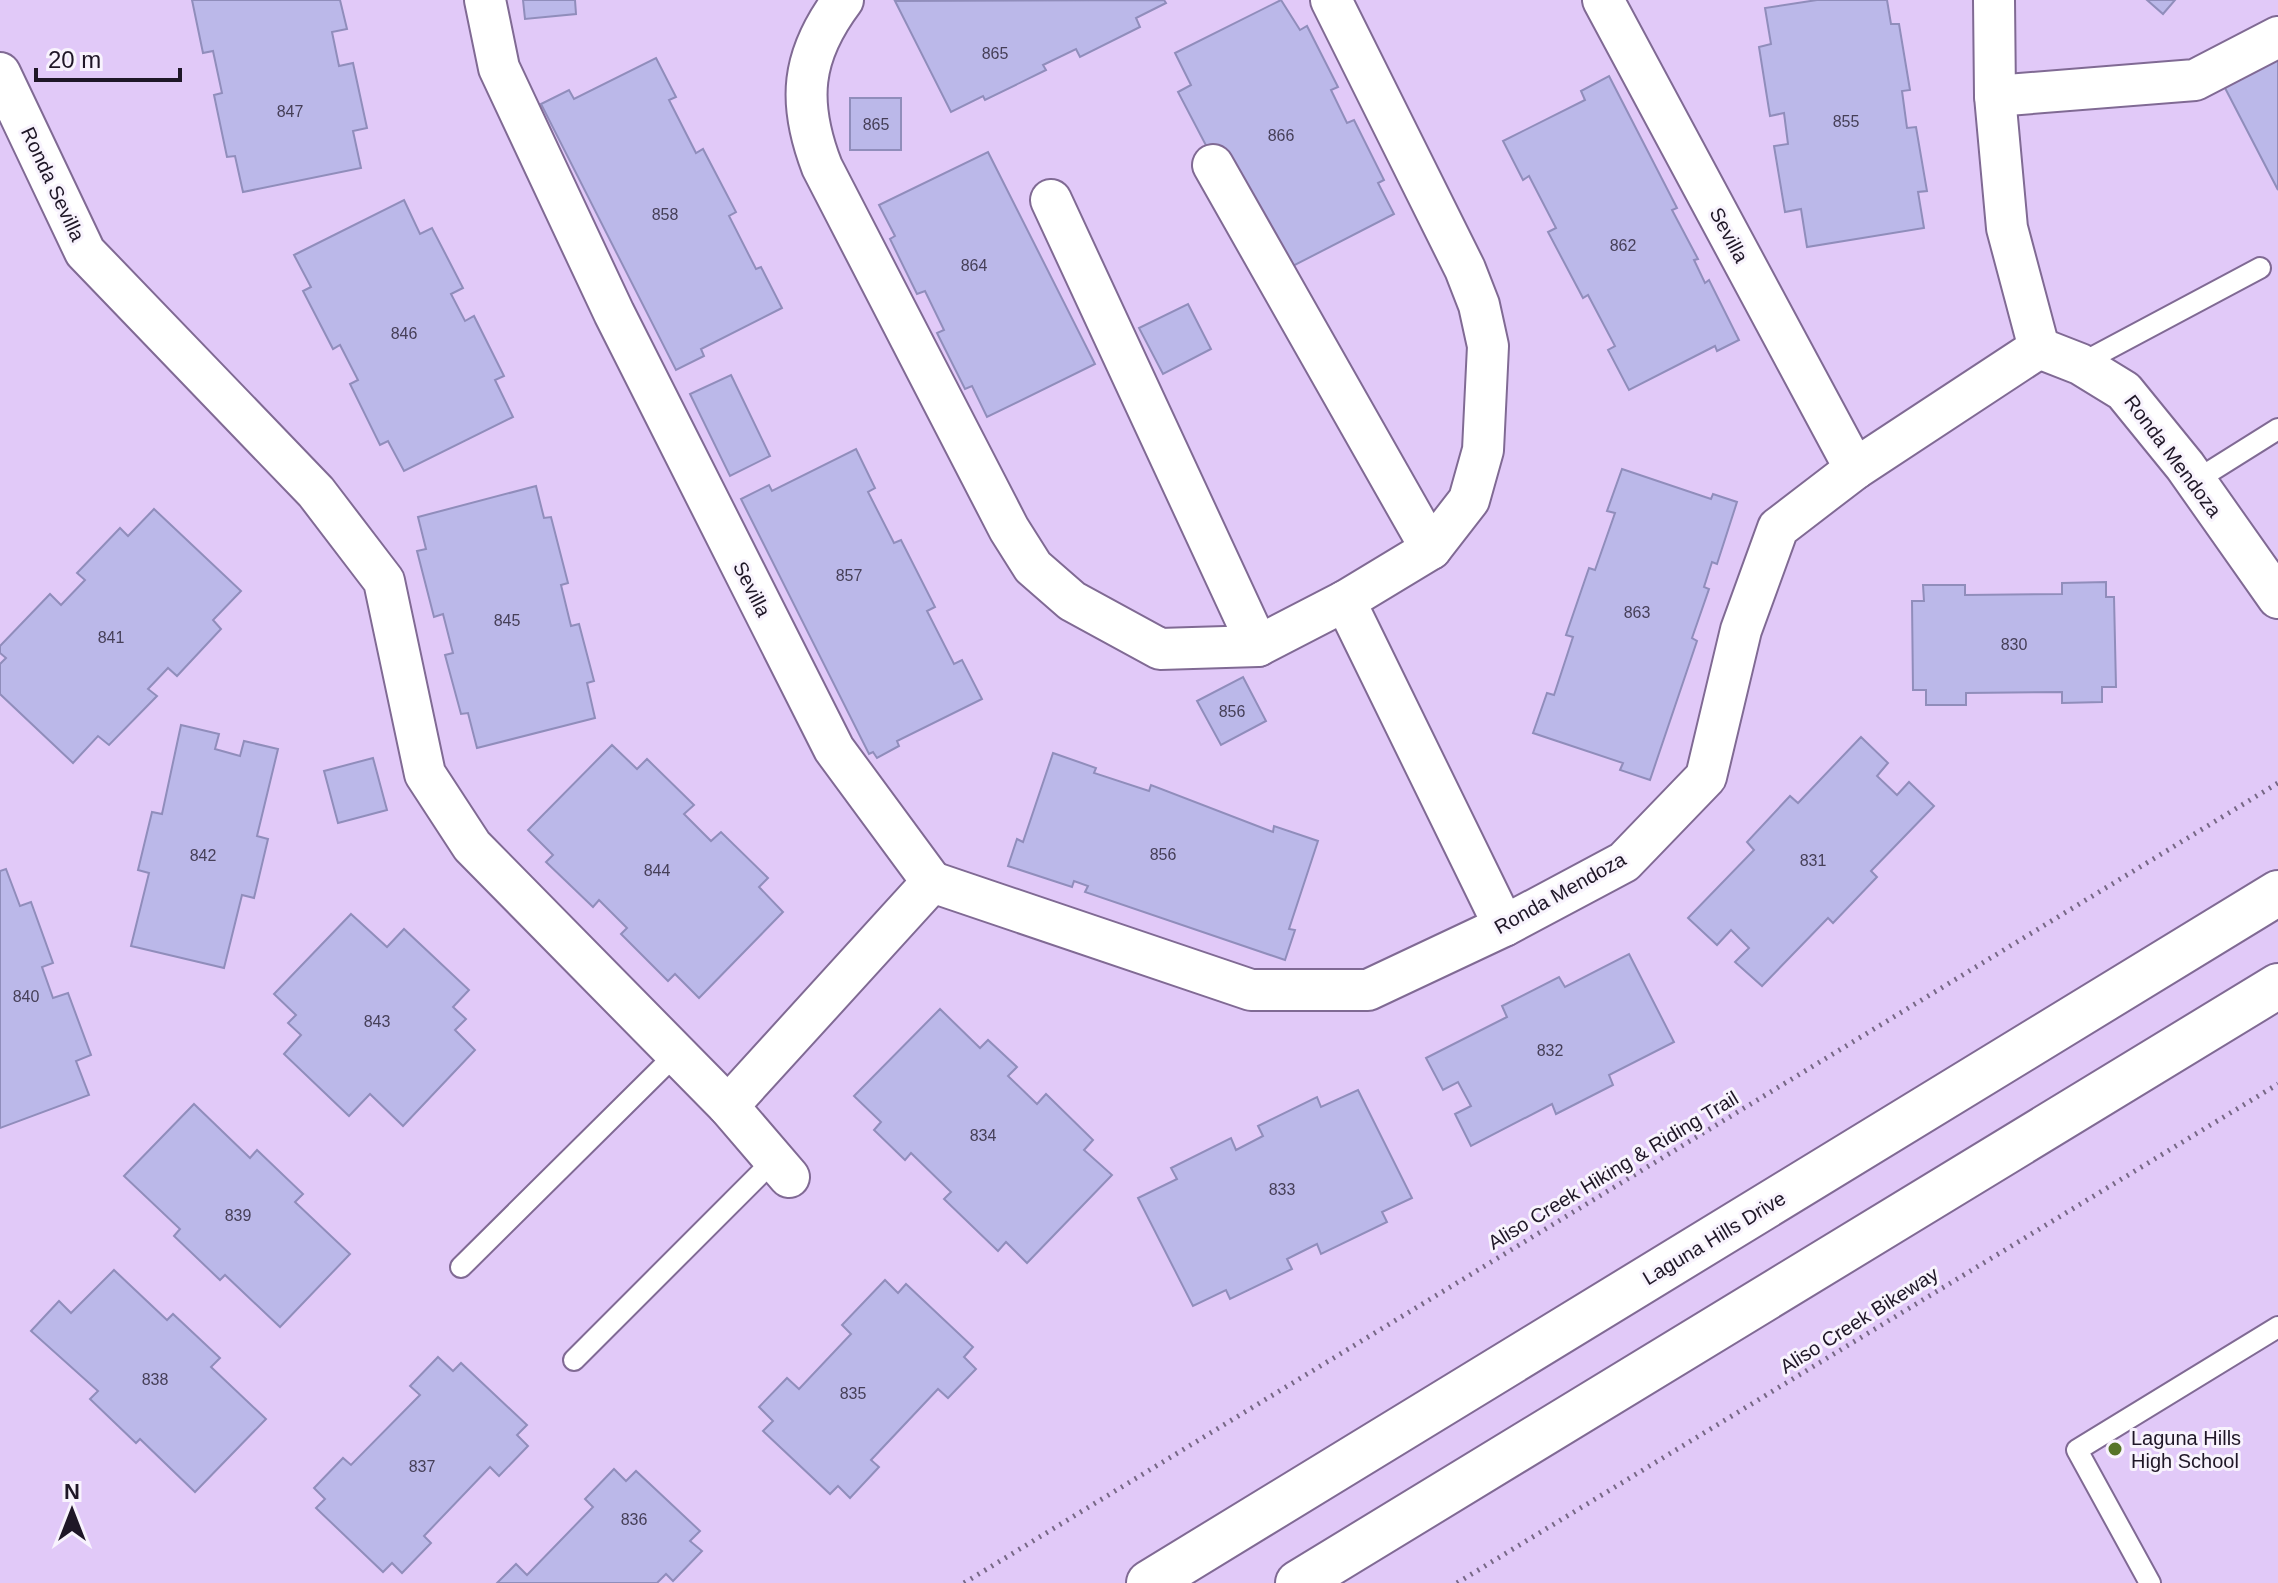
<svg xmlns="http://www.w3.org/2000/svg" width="2278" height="1583" font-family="Helvetica,sans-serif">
	<rect width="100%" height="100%" fill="#e1c9f8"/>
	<g fill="#bbb8e9" stroke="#908dbb" stroke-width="2">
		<path d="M 192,0 L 340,0 L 347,29 L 332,32 L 339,66 L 353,63 L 367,128 L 353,131 L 361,168 L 243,192 L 235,156 L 227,157 L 214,95 L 222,93 L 213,51 L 203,53 Z"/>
		<path d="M 523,0 L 575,0 L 576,14 L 525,19 Z"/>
		<path d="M 1164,0 L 1166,3 L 1136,18 L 1140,27 L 1080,57 L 1076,49 L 1043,65 L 1046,70 L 985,100 L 983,96 L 951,112 L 895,1 Z"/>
		<path d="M 1281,0 L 1300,30 L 1307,26 L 1338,87 L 1331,90 L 1347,123 L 1354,120 L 1384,180 L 1378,183 L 1394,214 L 1285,270 L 1210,153 L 1178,92 L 1191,85 L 1175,53 Z"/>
		<path d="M 1817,0 L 1887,0 L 1891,24 L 1899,24 L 1910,90 L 1902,91 L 1907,128 L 1916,127 L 1927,191 L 1918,192 L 1924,228 L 1807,247 L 1801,209 L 1785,212 L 1774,146 L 1788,144 L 1784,113 L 1770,116 L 1759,47 L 1771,44 L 1765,8 Z"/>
		<path d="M 2147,0 L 2175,0 L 2163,14 Z"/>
		<path d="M 2278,51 L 2278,190 L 2224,86 Z"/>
		<path d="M 656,58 L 676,97 L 669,100 L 696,153 L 703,149 L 736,212 L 729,216 L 756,269 L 761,267 L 782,308 L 701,349 L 704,356 L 676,370 L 541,104 L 569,90 L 574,99 Z"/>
		<path d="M 1609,76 L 1677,208 L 1672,210 L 1698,259 L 1694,260 L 1705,283 L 1709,280 L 1739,340 L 1717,351 L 1715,346 L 1629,390 L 1608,350 L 1615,346 L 1588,295 L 1583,298 L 1548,232 L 1556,228 L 1529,176 L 1523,180 L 1503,141 L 1585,100 L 1581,91 Z"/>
		<rect x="850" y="98" width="51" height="52"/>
		<path d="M 988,152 L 1095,364 L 987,417 L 972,386 L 965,389 L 937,333 L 944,330 L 925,291 L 917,294 L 890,239 L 895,236 L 879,205 Z"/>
		<path d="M 404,200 L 420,234 L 432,228 L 463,288 L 451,294 L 465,321 L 474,316 L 504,376 L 495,380 L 513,417 L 404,471 L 388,441 L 380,445 L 350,384 L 358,380 L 340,345 L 333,349 L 303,291 L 311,287 L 294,255 Z"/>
		<path d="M 1188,304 L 1211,349 L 1163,374 L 1139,328 Z"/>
		<path d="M 731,375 L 770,456 L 730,476 L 690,394 Z"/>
		<path d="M 856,449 L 875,488 L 868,492 L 894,543 L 901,540 L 935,607 L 927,611 L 954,664 L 962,660 L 982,699 L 897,741 L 899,746 L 877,758 L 873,752 L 869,754 L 741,499 L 769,485 L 772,491 Z"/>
		<path d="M 1622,469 L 1711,499 L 1713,494 L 1737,502 L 1717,564 L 1712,562 L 1704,587 L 1709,589 L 1692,638 L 1697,641 L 1650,780 L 1620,770 L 1623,763 L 1533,733 L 1547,693 L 1554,695 L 1573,637 L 1566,635 L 1589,568 L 1595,570 L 1615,513 L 1607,511 Z"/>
		<path d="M 536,486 L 544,518 L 551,517 L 568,583 L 561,585 L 571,626 L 579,624 L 594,681 L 587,683 L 595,718 L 477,748 L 468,713 L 461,714 L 445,655 L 453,653 L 443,614 L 434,617 L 417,551 L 426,549 L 418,517 Z"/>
		<path d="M 154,509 L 241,591 L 213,620 L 221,629 L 177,676 L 168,668 L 148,689 L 157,696 L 109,745 L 98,736 L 73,763 L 0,694 L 0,664 L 6,658 L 0,653 L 0,646 L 50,594 L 61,605 L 85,580 L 77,573 L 120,528 L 128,536 Z"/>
		<path d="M 2106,582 L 2106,597 L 2114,597 L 2116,687 L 2102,687 L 2102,702 L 2062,703 L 2062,692 L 1966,693 L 1966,705 L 1926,705 L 1926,690 L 1913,690 L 1912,601 L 1924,601 L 1923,585 L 1965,585 L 1965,595 L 2062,594 L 2062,583 Z"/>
		<path d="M 1243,677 L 1266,721 L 1221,745 L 1197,701 Z"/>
		<path d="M 181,725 L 219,734 L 215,749 L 240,756 L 244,741 L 278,749 L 257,836 L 268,839 L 254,898 L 242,895 L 224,968 L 131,946 L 149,873 L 138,870 L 152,812 L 162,814 Z"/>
		<path d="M 1861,737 L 1888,763 L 1877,776 L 1897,795 L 1909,782 L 1934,806 L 1871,871 L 1877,877 L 1833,923 L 1828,918 L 1762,986 L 1735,962 L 1749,948 L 1731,930 L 1717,945 L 1688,918 L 1754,850 L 1747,842 L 1790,796 L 1798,803 Z"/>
		<path d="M 612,745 L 637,769 L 647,759 L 694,805 L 684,814 L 711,841 L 721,832 L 768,878 L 759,887 L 783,912 L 699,998 L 675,974 L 668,981 L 621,934 L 627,928 L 599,900 L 593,907 L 546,862 L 553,855 L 528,830 Z"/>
		<path d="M 1053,753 L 1096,768 L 1094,773 L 1149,791 L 1151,785 L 1273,832 L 1274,826 L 1318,841 L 1289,929 L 1295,930 L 1285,960 L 1085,892 L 1088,886 L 1074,881 L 1072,887 L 1008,866 L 1017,839 L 1023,842 Z"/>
		<path d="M 373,758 L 387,810 L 338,823 L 324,771 Z"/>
		<path d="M 6,869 L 20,906 L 31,902 L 53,963 L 42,967 L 53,998 L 68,993 L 91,1055 L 76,1061 L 89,1095 L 0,1128 L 0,871 Z"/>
		<path d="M 351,914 L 387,947 L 404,929 L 469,990 L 453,1007 L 466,1019 L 455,1030 L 475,1050 L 403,1126 L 370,1094 L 349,1116 L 284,1054 L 301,1035 L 288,1023 L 296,1015 L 274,994 Z"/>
		<path d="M 1629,954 L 1674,1042 L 1609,1075 L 1613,1085 L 1556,1114 L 1552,1104 L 1471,1146 L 1455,1114 L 1471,1106 L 1458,1082 L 1443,1090 L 1426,1058 L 1507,1017 L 1502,1006 L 1559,977 L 1565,987 Z"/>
		<path d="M 940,1009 L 980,1048 L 988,1040 L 1017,1067 L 1008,1076 L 1037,1104 L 1046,1094 L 1093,1140 L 1084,1150 L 1112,1175 L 1027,1263 L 1006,1242 L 998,1251 L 944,1199 L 951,1192 L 911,1153 L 905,1160 L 874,1130 L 881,1122 L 854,1096 Z"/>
		<path d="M 1358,1090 L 1412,1198 L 1382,1212 L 1387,1222 L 1321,1254 L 1317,1244 L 1287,1259 L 1292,1269 L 1230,1299 L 1226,1290 L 1193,1306 L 1138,1198 L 1177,1179 L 1171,1168 L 1231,1138 L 1236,1150 L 1263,1136 L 1258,1126 L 1317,1097 L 1321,1107 Z"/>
		<path d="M 194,1104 L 250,1158 L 257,1150 L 303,1194 L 295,1202 L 350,1254 L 280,1327 L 225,1275 L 220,1280 L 174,1236 L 180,1229 L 124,1176 Z"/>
		<path d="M 114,1270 L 167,1320 L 173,1314 L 220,1358 L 211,1367 L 266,1419 L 195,1492 L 140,1439 L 136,1443 L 90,1399 L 98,1391 L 31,1331 L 59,1301 L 71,1313 Z"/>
		<path d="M 885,1280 L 898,1293 L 906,1284 L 973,1347 L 964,1357 L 976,1369 L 948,1398 L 938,1389 L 871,1460 L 879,1467 L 850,1498 L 838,1486 L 830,1494 L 763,1431 L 773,1421 L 759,1407 L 787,1378 L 799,1389 L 851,1334 L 842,1325 Z"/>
		<path d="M 438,1357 L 453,1371 L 461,1363 L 527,1425 L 517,1435 L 528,1446 L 499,1476 L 490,1467 L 424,1536 L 431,1543 L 402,1573 L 392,1563 L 383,1572 L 316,1508 L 325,1499 L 314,1488 L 343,1458 L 351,1465 L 420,1395 L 410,1386 Z"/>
		<path d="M 614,1469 L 626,1481 L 636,1471 L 700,1531 L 690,1541 L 702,1551 L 673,1581 L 666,1574 L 657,1583 L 497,1583 L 516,1564 L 527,1575 L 593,1507 L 585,1499 Z"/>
	</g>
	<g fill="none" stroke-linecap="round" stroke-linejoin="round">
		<g stroke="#806a94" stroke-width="24">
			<g id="service">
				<path d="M 2080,364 L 2260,268"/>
				<path d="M 2195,481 L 2278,429"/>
				<path d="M 461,1267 L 676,1054"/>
				<path d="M 574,1360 L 774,1160"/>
				<path d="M 2150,1583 L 2077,1450 L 2278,1327"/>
			</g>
		</g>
		<g stroke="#806a94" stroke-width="44">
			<g id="minor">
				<path d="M 485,0 L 499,68 L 614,313 L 834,749 L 932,882"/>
				<path d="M 843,0 C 801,56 797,102 822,167 L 1009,529 L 1033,567 L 1072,601 L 1160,649 L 1258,646 L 1345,601 L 1431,549 L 1469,500 L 1483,450 L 1488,346 L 1479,305 L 1465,269 L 1331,0"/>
				<path d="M 1603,0 L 1855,469"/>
				<path d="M 0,73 L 85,252 L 316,492 L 384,581 L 425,774 L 472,846 L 728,1106 L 789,1177"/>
				<path d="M 1995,96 L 2195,80 L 2278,37"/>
				<path d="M 1213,165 L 1431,549"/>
				<path d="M 1051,200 L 1258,646"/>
				<path d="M 2039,348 L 2080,364 L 2124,391 L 2185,466 L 2278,598"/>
				<path d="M 1345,601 L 1504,926"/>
				<path d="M 932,882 L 1251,990 L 1368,990 L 1504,926 L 1624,862 L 1706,777 L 1741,630 L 1778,528 L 1855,469 L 2039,348 L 2007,228 L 1995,96 L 1994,0"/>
				<path d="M 728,1106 L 932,882"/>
			</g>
		</g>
		<g stroke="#806a94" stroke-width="48">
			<g id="secondary">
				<path d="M 1149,1583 L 2278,893"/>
				<path d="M 1298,1583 L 2278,986"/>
			</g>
		</g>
		<g stroke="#776886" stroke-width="5" stroke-dasharray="2 6" stroke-linecap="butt">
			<path d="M 964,1583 L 2278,783"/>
			<path d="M 1457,1583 L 2278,1084"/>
		</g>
		<use href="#service" stroke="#fff" stroke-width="20"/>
		<use href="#minor" stroke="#fff" stroke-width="40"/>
		<use href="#secondary" stroke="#fff" stroke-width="44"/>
	</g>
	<circle fill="#567429" stroke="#f8f3fd" stroke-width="3" cx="2115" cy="1449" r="8"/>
	<g text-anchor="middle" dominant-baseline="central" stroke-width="6" stroke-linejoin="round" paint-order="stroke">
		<g font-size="16" fill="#463f58">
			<text x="995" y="53">865</text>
			<text x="290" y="111">847</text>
			<text x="1846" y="121">855</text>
			<text x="876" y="124">865</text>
			<text x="1281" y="135">866</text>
			<text x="665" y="214">858</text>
			<text x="1623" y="245">862</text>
			<text x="974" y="265">864</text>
			<text x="404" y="333">846</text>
			<text x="849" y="575">857</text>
			<text x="1637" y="612">863</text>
			<text x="507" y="620">845</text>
			<text x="111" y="637">841</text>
			<text x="2014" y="644">830</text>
			<text x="1232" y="711">856</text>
			<text x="1163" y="854">856</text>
			<text x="203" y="855">842</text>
			<text x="1813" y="860">831</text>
			<text x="657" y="870">844</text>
			<text x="26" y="996">840</text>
			<text x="377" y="1021">843</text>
			<text x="1550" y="1050">832</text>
			<text x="983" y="1135">834</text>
			<text x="1282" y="1189">833</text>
			<text x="238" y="1215">839</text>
			<text x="155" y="1379">838</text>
			<text x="853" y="1393">835</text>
			<text x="422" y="1466">837</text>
			<text x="634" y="1519">836</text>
		</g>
		<g font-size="20" fill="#1f1727" stroke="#f8f3fd">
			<text transform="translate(53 184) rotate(65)">Ronda Sevilla</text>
			<text transform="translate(1729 235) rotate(62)">Sevilla</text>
			<text transform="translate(2173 456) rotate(53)">Ronda Mendoza</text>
			<text transform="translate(752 589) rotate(63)">Sevilla</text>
			<text transform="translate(1560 893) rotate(-29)">Ronda Mendoza</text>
			<text transform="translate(1613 1170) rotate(-31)">Aliso Creek Hiking &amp; Riding Trail</text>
			<text transform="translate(1714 1238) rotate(-31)">Laguna Hills Drive</text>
			<text transform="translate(1859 1320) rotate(-32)">Aliso Creek Bikeway</text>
		</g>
		<g font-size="20" fill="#1f1727" stroke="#f8f3fd" text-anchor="start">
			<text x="2131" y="1438">Laguna Hills<tspan x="2131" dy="23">High School</tspan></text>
		</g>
	</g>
	<g transform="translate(72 1511)" stroke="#f8f3fd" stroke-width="6" paint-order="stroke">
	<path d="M0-6L14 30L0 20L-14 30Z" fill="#1f1727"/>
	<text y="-12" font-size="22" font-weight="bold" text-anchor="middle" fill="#1f1727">N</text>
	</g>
	<path d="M36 68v12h144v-12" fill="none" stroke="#1f1727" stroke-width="4"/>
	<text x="48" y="68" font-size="24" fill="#1f1727" stroke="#f8f3fd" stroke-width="6" paint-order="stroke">20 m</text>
</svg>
